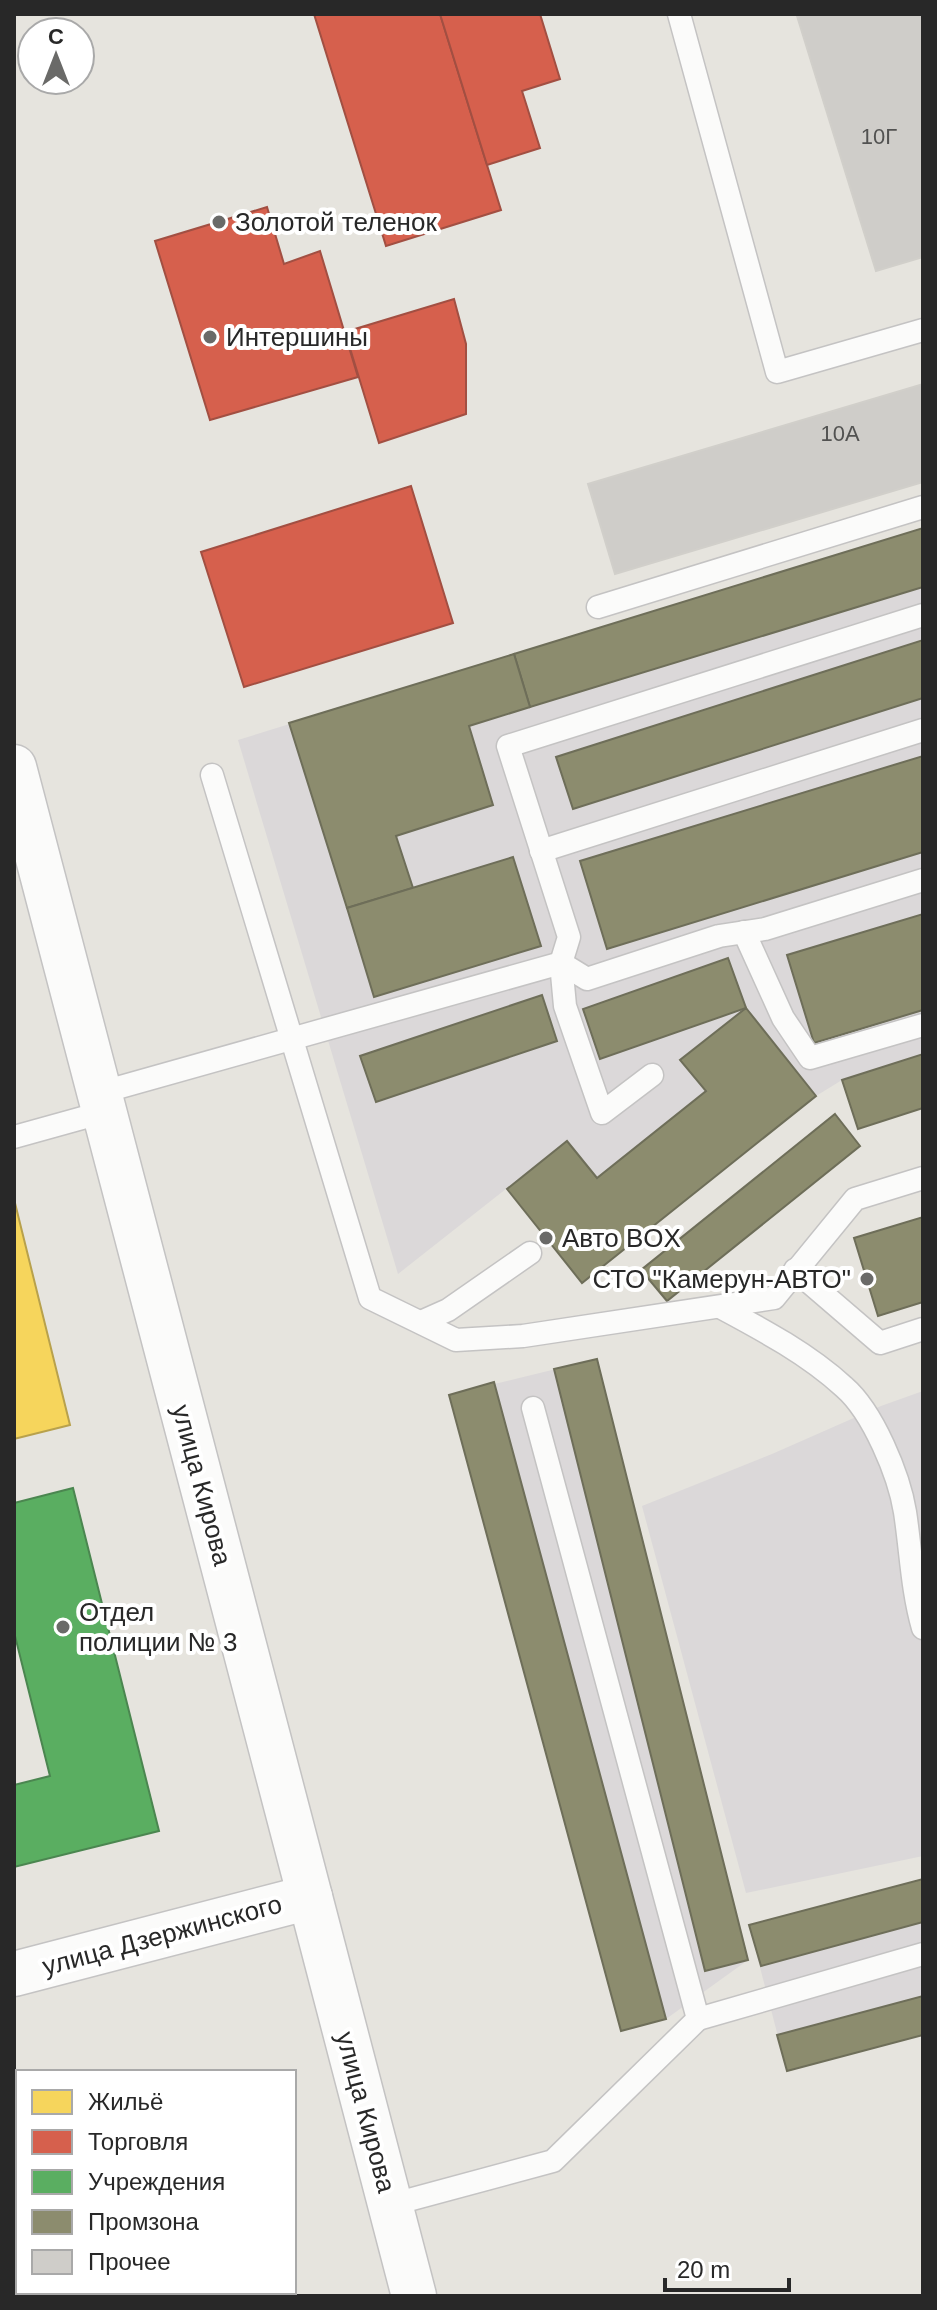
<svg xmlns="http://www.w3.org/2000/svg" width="937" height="2310" font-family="Arial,sans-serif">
	<rect width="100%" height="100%" fill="#e6e4de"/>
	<g fill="#dbd8d9">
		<path d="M 923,528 L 923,1108 L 858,1129 L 842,1080 L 816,1096 L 681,1060 L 706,1091 L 597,1178 L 567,1141 L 398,1274 L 238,740 Z"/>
		<path d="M 597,1359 L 748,1960 L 666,2019 L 621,2031 L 449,1395 Z"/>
		<path d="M 923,1391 L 923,1856 L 746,1893 L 642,1506 L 772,1454 L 881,1406 Z"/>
		<path d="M 923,1879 L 923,2035 L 787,2071 L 749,1925 Z"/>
	</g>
	<g fill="#f6d55c" stroke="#b8a14c" stroke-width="2">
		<path d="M 14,1199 L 70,1425 L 14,1439 Z"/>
		<path d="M 131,2292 L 214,2292 L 215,2296 L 132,2296 Z"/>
	</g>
	<g fill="#d6604d" stroke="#a24f42" stroke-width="2">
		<path d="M 314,14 L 440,14 L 501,210 L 386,246 Z"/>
		<path d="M 440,14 L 540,14 L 560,79 L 522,91 L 540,148 L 487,165 Z"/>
		<path d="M 267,207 L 284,264 L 320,251 L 358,377 L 210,420 L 155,241 Z"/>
		<path d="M 454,299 L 466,344 L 466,414 L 379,443 L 345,332 Z"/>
		<path d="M 411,486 L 453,623 L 244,687 L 201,552 Z"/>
	</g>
	<path fill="#5aae61" stroke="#4b8650" stroke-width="2" d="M 73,1488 L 159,1831 L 14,1867 L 14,1785 L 50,1776 L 14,1632 L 14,1503 Z"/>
	<g fill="#8c8c6e" stroke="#6e6e59" stroke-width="2">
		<path d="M 923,528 L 923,587 L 530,707 L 514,654 Z"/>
		<path d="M 923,640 L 923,698 L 573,809 L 556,757 Z"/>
		<path d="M 514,654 L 530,707 L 469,726 L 493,805 L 396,836 L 413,888 L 347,908 L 289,723 Z"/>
		<path d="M 923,756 L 923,852 L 607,949 L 580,861 Z"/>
		<path d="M 513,857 L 541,946 L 374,997 L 347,908 Z"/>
		<path d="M 923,914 L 923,1010 L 814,1043 L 787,955 Z"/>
		<path d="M 728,958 L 746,1008 L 600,1059 L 583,1009 Z"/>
		<path d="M 542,995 L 557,1041 L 376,1102 L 360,1056 Z"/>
		<path d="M 746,1008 L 816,1096 L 582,1283 L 507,1189 L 567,1141 L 597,1178 L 706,1091 L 680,1060 Z"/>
		<path d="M 923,1054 L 923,1108 L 858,1129 L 842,1080 Z"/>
		<path d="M 835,1114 L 860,1146 L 667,1301 L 641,1270 Z"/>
		<path d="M 923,1217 L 923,1302 L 878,1316 L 854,1238 Z"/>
		<path d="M 597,1359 L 748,1960 L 705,1971 L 554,1369 Z"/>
		<path d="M 494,1382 L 666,2019 L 621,2031 L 449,1395 Z"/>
		<path d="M 923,1879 L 923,1922 L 761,1966 L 749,1925 Z"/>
		<path d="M 923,1996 L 923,2035 L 787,2071 L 777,2035 Z"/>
	</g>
	<g fill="#cfcdc9" stroke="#d1cfca" stroke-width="2">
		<path d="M 803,14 L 923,14 L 923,257 L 876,271 L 797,16 Z"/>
		<path d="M 923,384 L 923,482 L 615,574 L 588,484 Z"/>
	</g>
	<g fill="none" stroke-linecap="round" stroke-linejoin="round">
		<g stroke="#c4c3c3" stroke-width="25">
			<g id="service">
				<path d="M 679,14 L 777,372 L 923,330"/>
				<path d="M 598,607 L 923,507"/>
				<path d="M 212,775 L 370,1298 L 456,1340 L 523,1336 L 774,1298 L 855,1199 L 923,1178"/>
				<path d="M 541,851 L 923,730"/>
				<path d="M 744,932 L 783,1018 L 810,1058 L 923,1025"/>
				<path d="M 652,1075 L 602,1113 L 565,1006 L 561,963 L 569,937 L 508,746 L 923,615"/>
				<path d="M 99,1093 L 561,963 L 587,979 L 719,936 L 765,929 L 923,880"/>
				<path d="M 14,1137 L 104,1112"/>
				<path d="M 795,1270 L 880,1343 L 923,1329"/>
				<path d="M 720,1307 C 763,1330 808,1354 844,1387 C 873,1412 899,1475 905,1512 C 911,1551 912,1590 923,1628"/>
				<path d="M 421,1322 L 448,1310 L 530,1253"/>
				<path d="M 698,2019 L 923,1954"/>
				<path d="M 390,2205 L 553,2161 L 698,2019 L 533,1408"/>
			</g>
		</g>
		<g stroke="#c4c3c3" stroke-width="47">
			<path id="minor" d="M 310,1897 L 414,2296"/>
		</g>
		<g stroke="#c4c3c3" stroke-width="47">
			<path id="secondary" d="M 14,767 L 310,1897 L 14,1974"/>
		</g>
		<use href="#service" stroke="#fbfbfa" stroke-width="22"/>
		<use href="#minor" stroke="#fbfbfa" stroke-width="44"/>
		<use href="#secondary" stroke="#fbfbfa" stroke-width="44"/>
	</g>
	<g fill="#6a6a68" stroke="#fff" stroke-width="3">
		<circle cx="219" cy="222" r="8"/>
		<circle cx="210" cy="337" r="8"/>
		<circle cx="546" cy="1238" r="8"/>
		<circle cx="867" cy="1279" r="8"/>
		<circle cx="63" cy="1627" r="8"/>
	</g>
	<g text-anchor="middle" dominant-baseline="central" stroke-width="8" stroke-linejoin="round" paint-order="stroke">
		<g font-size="22" fill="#525251">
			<text x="879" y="136">10Г</text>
			<text x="840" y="433">10А</text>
		</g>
		<g font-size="26" fill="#282828" stroke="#fff" text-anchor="start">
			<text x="235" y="222">Золотой теленок</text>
			<text x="226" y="337">Интершины</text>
			<text x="562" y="1238">Авто BOX</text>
			<text x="851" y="1279" text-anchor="end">СТО "Камерун-АВТО"</text>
			<text x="79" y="1612">Отдел<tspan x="79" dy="30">полиции № 3</tspan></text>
		</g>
		<g font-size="26" fill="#282828" stroke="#fff">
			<text transform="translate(202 1485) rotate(75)">улица Кирова</text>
			<text transform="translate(162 1935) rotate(-15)">улица Дзержинского</text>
			<text transform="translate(366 2112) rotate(75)">улица Кирова</text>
		</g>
	</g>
	<rect width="937" height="2310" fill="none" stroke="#282828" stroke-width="32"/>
	<rect x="16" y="2070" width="280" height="224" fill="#ffffff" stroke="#a9a9a9" stroke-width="2"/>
	<rect x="32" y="2090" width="40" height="24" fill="#f6d55c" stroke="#a9a9a9" stroke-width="2"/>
	<text x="88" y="2110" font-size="24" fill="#282828">Жильё</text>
	<rect x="32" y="2130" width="40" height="24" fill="#d6604d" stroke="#a9a9a9" stroke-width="2"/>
	<text x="88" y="2150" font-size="24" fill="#282828">Торговля</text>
	<rect x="32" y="2170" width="40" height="24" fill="#5aae61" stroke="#a9a9a9" stroke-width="2"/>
	<text x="88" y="2190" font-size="24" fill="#282828">Учреждения</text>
	<rect x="32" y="2210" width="40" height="24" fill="#8c8c6e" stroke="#a9a9a9" stroke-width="2"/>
	<text x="88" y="2230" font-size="24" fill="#282828">Промзона</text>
	<rect x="32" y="2250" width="40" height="24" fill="#cfcdc9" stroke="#a9a9a9" stroke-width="2"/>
	<text x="88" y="2270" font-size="24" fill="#282828">Прочее</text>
	<g transform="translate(56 56)"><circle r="38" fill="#ffffff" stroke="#a9a9a9" stroke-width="2"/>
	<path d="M0-6L14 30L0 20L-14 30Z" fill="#6a6a68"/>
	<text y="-12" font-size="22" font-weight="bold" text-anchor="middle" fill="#282828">С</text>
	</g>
	<path d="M665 2278v12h124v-12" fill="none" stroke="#282828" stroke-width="4"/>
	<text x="677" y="2278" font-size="24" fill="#282828" stroke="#ffffff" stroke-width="6" paint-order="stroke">20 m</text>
</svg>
